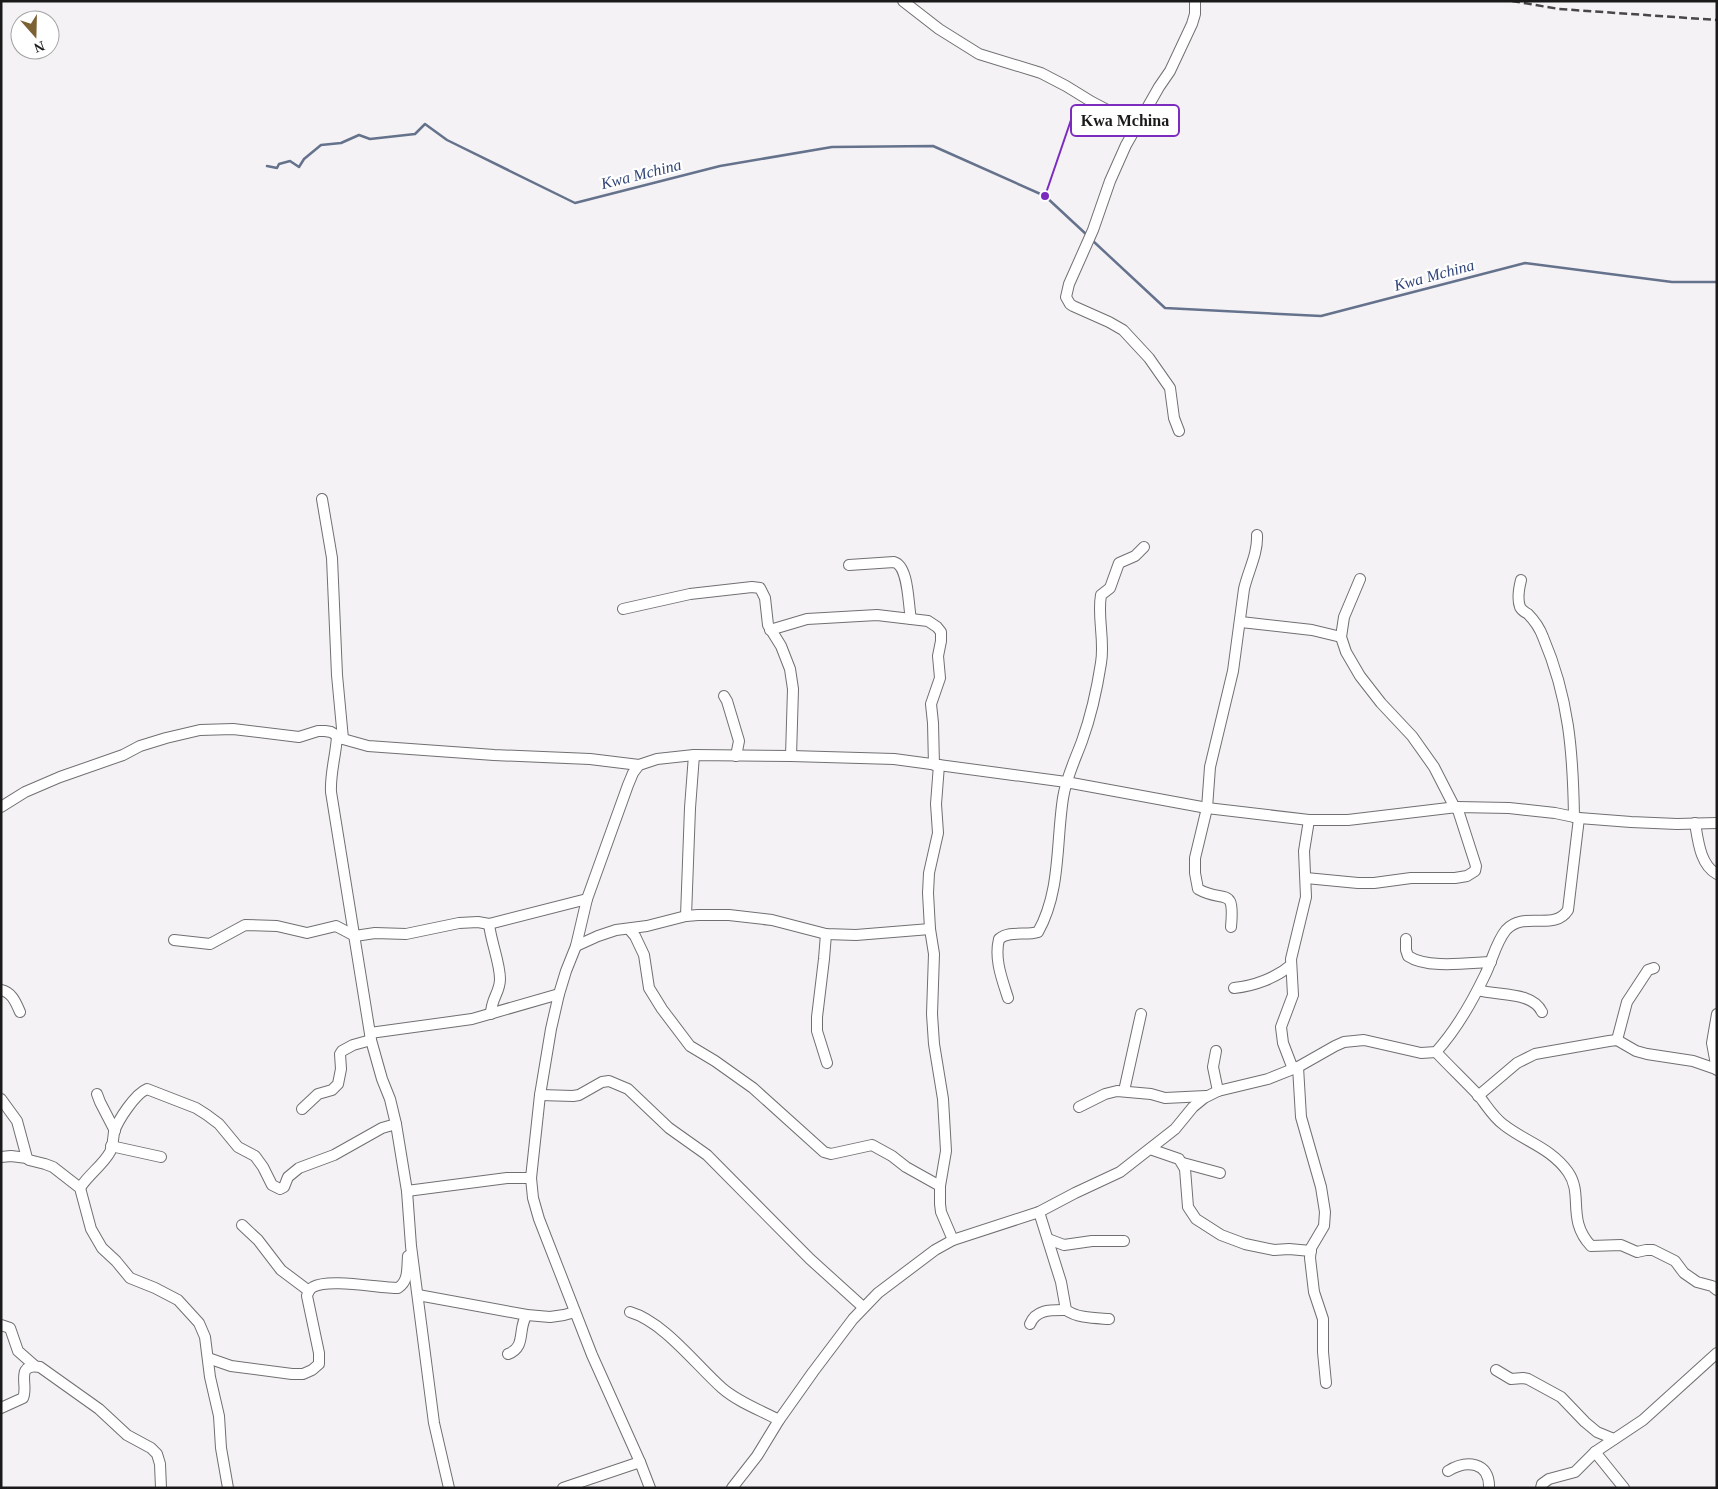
<svg xmlns="http://www.w3.org/2000/svg" width="1718" height="1489" font-family="'Times New Roman',serif">
	<rect width="100%" height="100%" fill="#f5f2f6"/>
	<g fill="none" stroke-linecap="round" stroke-linejoin="round">
		<g stroke="#65728c" stroke-width="2.5">
			<path d="M 267,166 L 277,168 L 279,164 L 290,161 L 299,167 L 304,159 L 321,145 L 341,143 L 359,135 L 370,139 L 415,134 L 425,124 L 447,140 L 575,203 L 720,166 L 832,147 L 933,146 L 1045,196 L 1087,235"/>
			<path d="M 1093,241 L 1165,308 L 1321,316 L 1525,263 L 1672,282 L 1717,282"/>
		</g>
		<g stroke="#716f72" stroke-width="12">
			<g id="minor">
				<path d="M 903,1 L 939,29 L 979,54 L 1041,73 L 1066,86 L 1092,102 L 1115,114 L 1136,128"/>
				<path d="M 1179,431 L 1174,418 L 1170,388 L 1149,358 L 1123,330 L 1109,322 L 1073,306 L 1070,304 L 1066,297 L 1069,284 L 1093,230 L 1110,181 L 1126,145 L 1159,87 L 1170,71 L 1192,24 L 1195,14 L 1195,1"/>
				<path d="M 322,499 L 332,558 L 337,675 L 343,739"/>
				<path d="M 849,565 L 894,562 C 909,566 908,605 911,619"/>
				<path d="M 1360,579 L 1344,617 L 1341,637 L 1346,652 L 1360,676 L 1381,703 L 1412,736 L 1434,767 L 1455,808"/>
				<path d="M 1521,580 C 1519,588 1517,599 1520,607 C 1522,611 1525,612 1528,614 C 1534,620 1540,629 1543,637 C 1569,698 1573,752 1574,817"/>
				<path d="M 623,609 L 690,594 L 752,587 L 760,588 L 765,598 L 768,625 L 781,646 L 790,669 L 793,689 L 791,756"/>
				<path d="M 1241,622 L 1312,630 L 1341,637"/>
				<path d="M 770,630 L 807,619 L 877,615 L 928,621 L 937,627 L 941,632 L 941,641 L 938,656 L 940,678 L 931,704 L 933,723 L 934,765"/>
				<path d="M 724,696 L 727,701 L 739,741 L 736,756"/>
				<path d="M 337,736 C 336,755 330,773 331,792 L 371,1040 L 382,1079 L 390,1099 L 396,1124 L 407,1191 L 411,1246 L 434,1423 L 449,1488"/>
				<path d="M 939,765 L 936,804 L 938,833 L 929,873 L 928,893 L 930,929 L 934,954 L 932,1014 L 934,1044 L 943,1099 L 946,1151 L 940,1186 L 940,1204 L 941,1212 L 953,1240"/>
				<path d="M 1,807 L 25,792 L 60,777 L 123,755 L 140,746 L 166,738 L 200,730 L 233,729 L 299,737 L 318,731 L 325,731 L 331,732 L 343,739 L 368,746 L 494,755 L 590,759 L 639,765"/>
				<path d="M 1695,823 C 1698,840 1700,865 1717,874"/>
				<path d="M 1306,878 L 1358,883 L 1374,883 L 1411,878 L 1455,878 L 1467,876 L 1475,871 L 1476,866 L 1457,807"/>
				<path d="M 686,916 L 690,808 L 694,755"/>
				<path d="M 489,924 C 491,942 500,963 500,979 C 500,993 491,998 491,1014"/>
				<path d="M 1231,927 C 1235,884 1224,904 1198,889 L 1195,873 L 1195,858 L 1207,808 L 1210,767 L 1233,671 L 1244,589 C 1248,571 1258,554 1257,535"/>
				<path d="M 629,929 L 635,936 L 644,955 L 649,988 L 662,1009 L 690,1046 L 715,1061 L 753,1088 L 824,1152 L 831,1154 L 872,1145 L 892,1156 L 906,1167 L 940,1186"/>
				<path d="M 826,934 L 824,959 L 817,1017 L 817,1031 L 827,1063"/>
				<path d="M 1406,939 L 1406,950 L 1408,956 C 1427,969 1468,963 1491,962"/>
				<path d="M 174,940 L 210,944 L 245,925 L 277,926 L 307,933 L 336,926 L 355,936 L 375,933 L 406,934 L 459,923 L 478,922 L 489,924 L 587,899"/>
				<path d="M 576,946 L 598,936 L 616,930 L 647,926 L 686,916 L 698,915 L 729,915 L 772,920 L 826,934 L 856,935 L 930,929"/>
				<path d="M 1234,988 C 1254,986 1276,978 1291,965"/>
				<path d="M 1,990 C 12,992 16,1003 20,1012"/>
				<path d="M 1478,990 C 1498,996 1532,991 1542,1012"/>
				<path d="M 1008,998 C 1002,979 994,959 999,939 C 1010,930 1026,936 1038,932 C 1061,891 1056,843 1063,798 C 1066,778 1075,760 1082,741 C 1091,716 1097,689 1101,663 C 1105,640 1097,617 1101,595 L 1110,588 L 1119,563 L 1135,556 L 1144,547"/>
				<path d="M 1717,1014 L 1712,1043 L 1717,1070"/>
				<path d="M 370,1033 L 472,1019 L 559,994"/>
				<path d="M 1617,1040 L 1627,1002 L 1648,970 L 1654,968"/>
				<path d="M 1216,1051 L 1213,1067 L 1218,1091"/>
				<path d="M 1436,1052 C 1450,1067 1465,1081 1479,1096 C 1487,1106 1493,1117 1504,1125 C 1526,1142 1551,1148 1568,1172 C 1584,1195 1566,1219 1591,1246 L 1621,1245 L 1637,1252 L 1646,1250 L 1653,1250 L 1675,1261 L 1684,1273 L 1697,1282 L 1712,1286 L 1717,1290"/>
				<path d="M 1298,1067 L 1301,1117 L 1321,1187 L 1325,1212 L 1324,1226 L 1311,1248 L 1310,1258 L 1314,1292 L 1323,1319 L 1323,1352 L 1326,1383"/>
				<path d="M 1293,1069 L 1283,1043 L 1281,1027 L 1293,995 L 1291,959 L 1306,897 L 1304,851 L 1309,820"/>
				<path d="M 1124,1091 L 1141,1014"/>
				<path d="M 97,1094 L 100,1102 L 115,1131"/>
				<path d="M 540,1095 L 573,1096 L 579,1095 L 602,1082 L 609,1081 L 628,1089 L 669,1128 L 707,1155 L 810,1259 L 863,1307"/>
				<path d="M 1478,1096 L 1517,1063 L 1535,1054 L 1609,1041 L 1617,1040 L 1636,1051 L 1647,1054 L 1693,1061 L 1716,1069"/>
				<path d="M 1,1099 L 17,1121 L 27,1158 L 29,1160 L 45,1164 L 53,1167 L 80,1188 L 91,1229 L 102,1248 L 116,1261 L 130,1278 L 155,1288 L 178,1300 L 199,1323 L 205,1337 L 210,1377 L 219,1416 L 221,1448 L 228,1488"/>
				<path d="M 1079,1107 L 1105,1094 L 1117,1091 L 1151,1094 L 1165,1098 L 1206,1096"/>
				<path d="M 302,1109 L 318,1094 L 332,1090 L 338,1084 L 341,1069 L 340,1054 L 342,1051 L 353,1045 L 371,1040"/>
				<path d="M 111,1146 L 161,1157"/>
				<path d="M 1150,1149 L 1179,1159 L 1185,1169 L 1188,1207 L 1196,1219 L 1221,1235 L 1245,1244 L 1274,1250 L 1289,1249 L 1311,1251"/>
				<path d="M 1,1157 L 11,1156 L 27,1158"/>
				<path d="M 1183,1163 L 1220,1173"/>
				<path d="M 80,1188 C 88,1175 103,1165 110,1152 C 113,1146 113,1139 114,1132 C 118,1120 135,1094 147,1089 L 196,1108 L 207,1115 L 219,1124 L 238,1147 L 255,1156 L 263,1167 L 272,1185 L 280,1189 L 284,1187 L 288,1177 L 299,1168 L 334,1155 L 382,1128 L 396,1124"/>
				<path d="M 407,1191 L 507,1178 L 531,1178"/>
				<path d="M 1039,1212 L 1061,1282 L 1066,1310 C 1077,1318 1094,1318 1109,1319"/>
				<path d="M 242,1225 L 258,1240 L 281,1270 L 309,1291"/>
				<path d="M 1048,1239 L 1064,1245 L 1092,1241 L 1124,1241"/>
				<path d="M 418,1295 L 527,1315 L 550,1317 L 564,1315 L 575,1312"/>
				<path d="M 630,1312 C 664,1322 696,1365 722,1388 C 738,1402 760,1410 779,1420"/>
				<path d="M 1030,1324 C 1036,1309 1051,1310 1066,1310"/>
				<path d="M 1,1325 L 10,1328 L 18,1351 L 35,1366"/>
				<path d="M 508,1354 C 527,1347 517,1328 527,1315"/>
				<path d="M 208,1358 L 231,1366 L 292,1374 L 303,1374 L 312,1370 L 319,1364 L 319,1353 L 307,1296 C 308,1292 309,1289 313,1287 C 329,1278 378,1288 398,1288 C 409,1281 407,1268 408,1256"/>
				<path d="M 1496,1370 L 1511,1379 L 1523,1378 L 1528,1379 L 1561,1397 L 1585,1422 L 1597,1432 L 1614,1439"/>
				<path d="M 1,1408 L 23,1398 C 29,1386 14,1363 40,1367 L 99,1409 L 127,1435 L 151,1448 L 157,1454 L 160,1464 L 161,1488"/>
				<path d="M 1595,1452 L 1624,1488"/>
				<path d="M 1448,1471 C 1466,1460 1490,1461 1489,1488"/>
				<path d="M 563,1488 L 640,1462"/>
				<path d="M 650,1488 L 640,1462 L 592,1355 L 539,1219 L 533,1198 L 531,1178 L 540,1095 L 551,1029 L 559,994 L 566,971 L 576,946 L 587,899 L 628,785 L 633,773 L 639,765 L 657,759 L 694,755 L 791,756 L 894,759 L 1066,782 L 1207,808 L 1309,820 L 1348,820 L 1457,807 L 1509,808 L 1555,813 L 1579,818 L 1631,822 L 1677,824 L 1717,823"/>
				<path d="M 732,1488 L 757,1456 L 779,1420 L 813,1372 L 853,1319 L 878,1293 L 935,1250 L 953,1240 L 1039,1212 L 1075,1193 L 1120,1172 L 1175,1129 L 1193,1107 L 1204,1098 L 1218,1091 L 1268,1079 L 1298,1067 L 1335,1046 L 1344,1042 L 1364,1040 L 1421,1053 L 1436,1052 C 1456,1030 1472,1002 1485,975 C 1492,961 1496,942 1506,930 C 1524,910 1554,932 1568,910 L 1579,818"/>
				<path d="M 1541,1488 L 1542,1484 L 1549,1479 L 1575,1472 L 1595,1452 L 1643,1420 L 1717,1353"/>
			</g>
		</g>
		<use href="#minor" stroke="#fff" stroke-width="10"/>
		<path stroke="#484748" stroke-width="2.5" stroke-dasharray="8 4" stroke-linecap="butt" d="M 1512,1 L 1559,9 L 1717,20"/>
	</g>
	<g text-anchor="middle" dominant-baseline="central" stroke-width="4.5" stroke-linejoin="round" paint-order="stroke">
		<g font-size="16" font-style="italic" fill="#2f4477" stroke="#fff">
			<text transform="translate(641 174) rotate(-14)">Kwa Mchina</text>
			<text transform="translate(1434 275) rotate(-15)">Kwa Mchina</text>
		</g>
	</g>
	<path fill="none" stroke="#7b2cbf" stroke-width="2" d="M1045 196L1071 120"/>
	<circle fill="#7b2cbf" stroke="#fff" stroke-width="2" cx="1045" cy="196" r="5"/>
	<rect fill="#fff" stroke="#7b2cbf" stroke-width="2" x="1071" y="105" width="108" height="31" rx="5"/>
	<g font-size="16" text-anchor="middle" font-weight="bold" fill="#1b1a1b">
		<text x="1125" y="126">Kwa Mchina</text>
	</g>
	<rect width="1718" height="1489" fill="none" stroke="#1b1a1b" stroke-width="5"/>
	<g transform="translate(35 35) rotate(160)"><circle r="24" fill="#ffffff" stroke="#a4a3a4"/>
	<path d="M0-4L9 19L0 12L-9 19Z" fill="#7c6133"/>
	<text y="-8" font-size="14" font-weight="bold" text-anchor="middle" fill="#1b1a1b">N</text>
	</g>
</svg>
